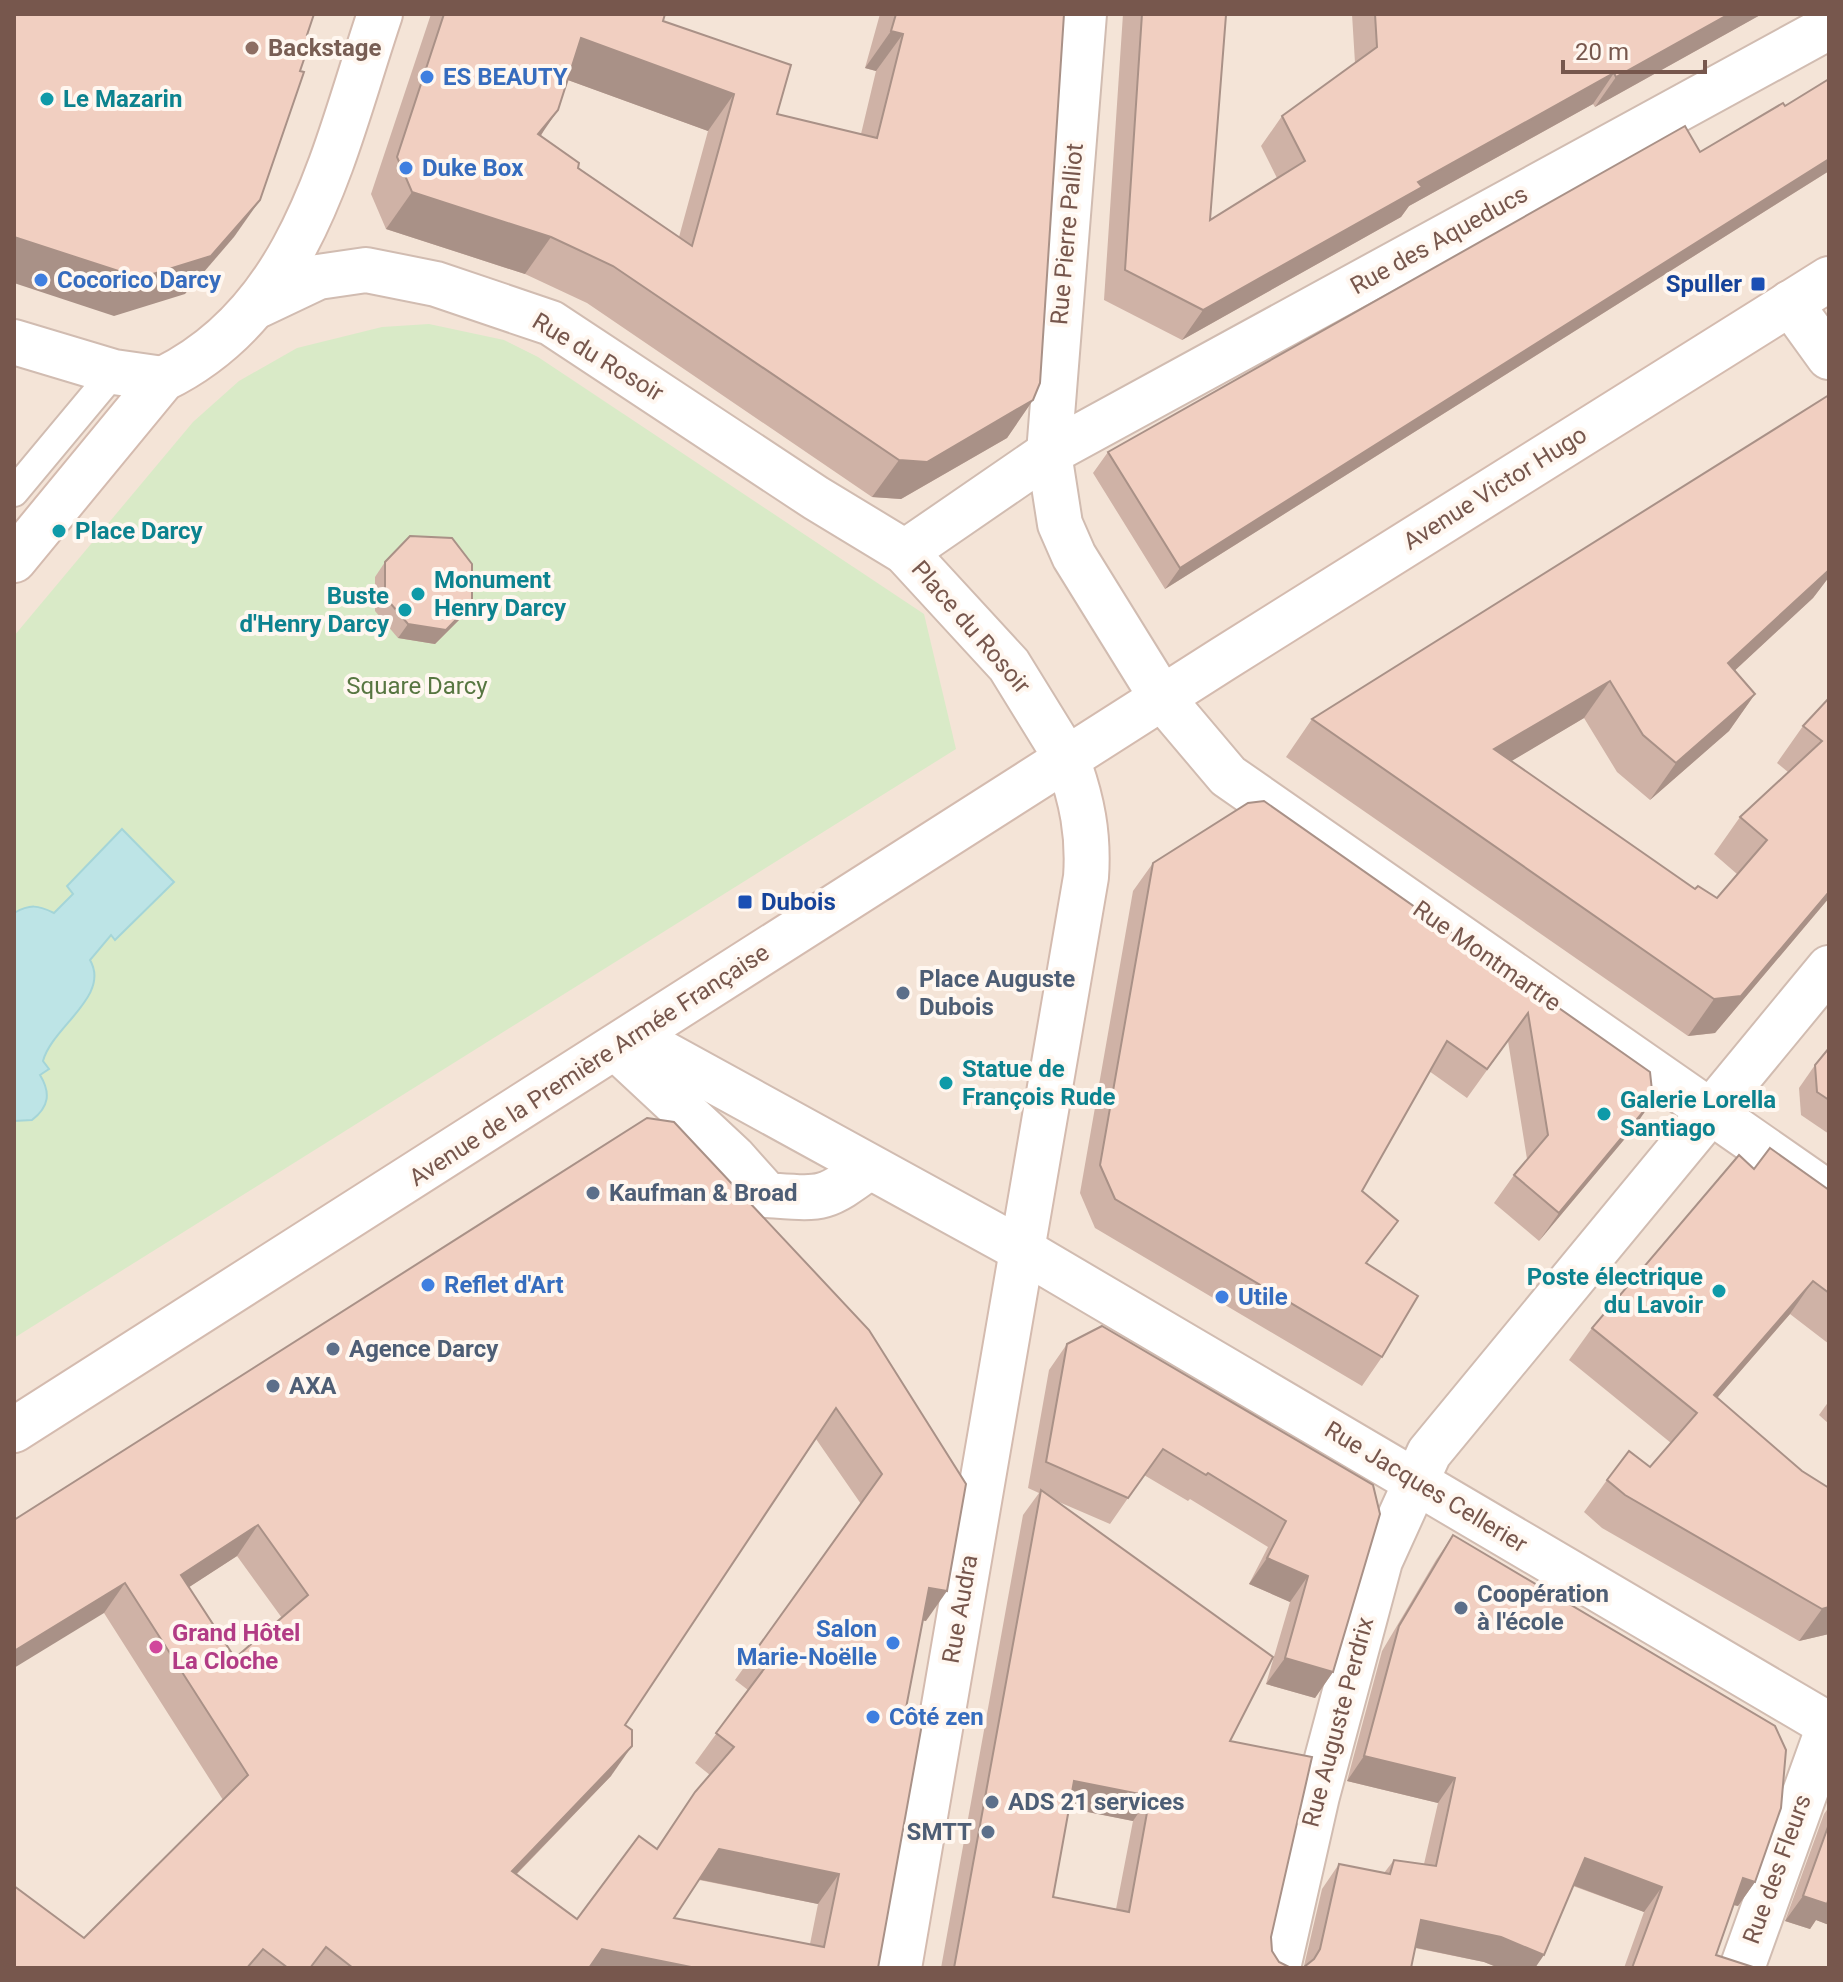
<svg xmlns="http://www.w3.org/2000/svg" width="1843" height="1982" font-family="Roboto,sans-serif">
	<rect width="100%" height="100%" fill="#fcf3e9"/>
	<rect fill="#f4e4d7" x="14" y="14" width="1815" height="1954"/>
	<path fill="#d9eac7" d="M 429,324 L 504,340 L 538,357 L 924,614 L 956,749 L 14,1338 L 14,636 L 193,422 L 239,381 L 297,348 L 382,327 Z"/>
	<path fill="#bde4e6" stroke="#a4d5d8" stroke-width="2" d="M 122,829 L 174,882 L 115,940 L 111,935 L 90,960 C 111,996 52,1027 43,1061 L 49,1069 L 40,1075 C 51,1093 49,1107 32,1120 L 14,1121 L 14,913 C 30,904 38,905 54,913 L 73,894 L 67,886 Z"/>
	<g fill="none" stroke-linecap="round" stroke-linejoin="round">
		<g stroke="#d1bcb1" stroke-width="32">
			<path id="service" d="M 14,492 L 114,372"/>
		</g>
		<g stroke="#d1bcb1" stroke-width="48">
			<g id="minor">
				<path d="M 1790,303 L 1829,357"/>
				<path d="M 905,552 L 1049,453 L 1829,27"/>
				<path d="M 1162,698 L 1228,776 L 1829,1194"/>
				<path d="M 634,1037 L 1022,1250 L 1829,1725"/>
				<path d="M 616,1048 L 733,1157 L 767,1195 C 823,1199 823,1201 868,1168"/>
				<path d="M 1278,1968 L 1317,1796 L 1380,1561 L 1429,1453 L 1829,968"/>
				<path d="M 1742,1968 L 1829,1726"/>
			</g>
		</g>
		<g stroke="#d1bcb1" stroke-width="48">
			<g id="tertiary">
				<path d="M 1084,14 L 1049,453 L 1060,524 L 1074,556 L 1162,698"/>
				<path d="M 259,305 L 318,277 L 366,270 L 436,284 L 551,323 L 816,498 L 905,552 L 1009,665 L 1067,759"/>
				<path d="M 14,342 L 114,372 L 163,379"/>
			</g>
		</g>
		<g stroke="#d4bbaf" stroke-width="48">
			<g id="secondary">
				<path d="M 14,560 L 163,379 C 304,310 334,150 380,14"/>
				<path d="M 14,1430 L 1223,659 L 1829,279"/>
				<path d="M 899,1968 L 1086,877 C 1089,835 1082,799 1067,759"/>
			</g>
		</g>
		<use href="#service" stroke="#fff" stroke-width="28"/>
		<use href="#minor" stroke="#fff" stroke-width="44"/>
		<use href="#tertiary" stroke="#fff" stroke-width="44"/>
		<use href="#secondary" stroke="#fff" stroke-width="44"/>
	</g>
	<g fill="#cfb2a6" fill-rule="evenodd">
		<path d="M 431,14 L 665,14 L 663,21 L 777,114 L 861,134 L 876,71 L 865,68 L 880,14 L 1064,14 L 1033,400 L 1007,438 L 901,499 L 872,497 L 587,303 L 525,274 L 386,229 L 371,194 ZM 568,80 L 708,131 L 679,237 L 578,168 L 541,136 Z"/>
		<path d="M 1123,14 L 1224,14 L 1210,220 L 1277,178 L 1261,146 L 1282,116 L 1355,63 L 1352,14 L 1762,14 L 1595,107 L 1593,104 L 1409,206 L 1401,217 L 1182,340 L 1104,300 Z"/>
		<path d="M 1829,79 L 1829,171 L 1165,589 L 1093,473 L 1108,452 L 1700,152 L 1785,106 Z"/>
		<path d="M 1829,395 L 1829,577 L 1813,598 L 1734,671 L 1755,694 L 1729,731 L 1650,800 L 1617,772 L 1584,718 L 1511,761 L 1695,889 L 1717,898 L 1737,874 L 1714,854 L 1740,817 L 1788,772 L 1777,763 L 1803,726 L 1829,698 L 1829,898 L 1715,1033 L 1688,1036 L 1286,757 L 1312,719 Z"/>
		<path d="M 385,562 L 472,603 L 462,617 L 435,644 L 398,638 L 375,611 L 375,577 Z"/>
		<path d="M 1248,803 L 1650,1072 L 1633,1129 L 1539,1241 L 1494,1203 L 1514,1175 L 1527,1159 L 1508,1041 L 1467,1098 L 1429,1071 L 1362,1191 L 1367,1264 L 1382,1357 L 1362,1386 L 1095,1228 L 1080,1193 L 1133,891 L 1153,863 Z"/>
		<path d="M 1829,1048 L 1829,1134 L 1801,1115 L 1799,1088 L 1815,1065 Z"/>
		<path d="M 1754,1169 L 1829,1190 L 1829,1344 L 1790,1314 L 1717,1398 L 1802,1471 L 1829,1634 L 1799,1641 L 1602,1528 L 1584,1512 L 1607,1480 L 1650,1467 L 1671,1443 L 1569,1360 L 1592,1328 Z"/>
		<path d="M 869,1330 L 926,1621 L 923,1620 L 906,1708 L 878,1968 L 14,1968 L 84,1938 L 223,1800 L 104,1613 L 14,1520 ZM 816,1439 L 861,1504 L 735,1680 L 748,1690 L 695,1763 L 710,1775 L 695,1792 L 657,1848 L 577,1919 L 516,1875 L 611,1776 L 625,1725 ZM 237,1556 L 282,1618 L 235,1658 L 189,1587 ZM 699,1880 L 818,1904 L 810,1944 L 674,1918 Z"/>
		<path d="M 1067,1344 L 1373,1485 L 1333,1672 L 1315,1698 L 1266,1684 L 1290,1602 L 1249,1584 L 1268,1547 L 1190,1499 L 1188,1501 L 1144,1475 L 1110,1524 L 1052,1499 L 1230,1741 L 1271,1937 L 1272,1951 L 1279,1962 L 1289,1967 L 1304,1966 L 1322,1889 L 1339,1864 L 1384,1873 L 1394,1860 L 1424,1864 L 1438,1803 L 1347,1781 L 1382,1651 L 1436,1560 L 1453,1535 L 1755,1882 L 1738,1906 L 1733,1905 L 1716,1955 L 1756,1968 L 1624,1968 L 1644,1912 L 1573,1886 L 1535,1968 L 1499,1968 L 1484,1962 L 1415,1948 L 1411,1968 L 941,1968 L 1023,1515 L 1039,1493 L 1028,1488 L 1049,1370 ZM 1069,1808 L 1133,1821 L 1116,1909 L 1053,1897 Z"/>
		<path d="M 1829,1401 L 1829,1424 L 1819,1415 Z"/>
		<path d="M 1829,1807 L 1829,1925 L 1816,1920 L 1810,1929 L 1785,1921 L 1824,1814 Z"/>
	</g>
	<g fill="#a99187">
		<path d="M 1729,14 L 1762,14 L 1595,107 L 1616,77 Z"/>
		<path d="M 891,31 L 903,34 L 876,71 L 865,68 Z"/>
		<path d="M 581,38 L 734,94 L 708,131 L 554,75 Z"/>
		<path d="M 1614,73 L 1593,104 L 1409,206 L 1401,217 L 1182,340 L 1203,310 L 1418,182 Z"/>
		<path d="M 558,110 L 532,148 L 538,134 Z"/>
		<path d="M 1829,159 L 1829,171 L 1165,589 L 1180,568 Z"/>
		<path d="M 412,192 L 551,237 L 525,274 L 386,229 Z"/>
		<path d="M 260,200 L 234,237 L 185,294 L 114,316 L 14,283 L 14,237 Z"/>
		<path d="M 1033,400 L 1007,438 L 901,499 L 872,497 L 899,460 Z"/>
		<path d="M 1829,570 L 1829,577 L 1813,598 L 1702,701 L 1728,663 Z"/>
		<path d="M 472,603 L 462,617 L 435,644 L 398,638 L 408,624 Z"/>
		<path d="M 1610,681 L 1584,718 L 1468,787 L 1494,749 Z"/>
		<path d="M 1755,694 L 1729,731 L 1650,800 L 1676,763 Z"/>
		<path d="M 1829,892 L 1829,898 L 1715,1033 L 1688,1036 L 1714,999 Z"/>
		<path d="M 1653,1100 L 1633,1129 L 1539,1241 L 1559,1213 Z"/>
		<path d="M 1813,1281 L 1790,1314 L 1691,1428 L 1714,1395 Z"/>
		<path d="M 258,1525 L 237,1556 L 160,1606 L 181,1575 Z"/>
		<path d="M 1267,1558 L 1308,1576 L 1290,1602 L 1249,1584 Z"/>
		<path d="M 125,1583 L 104,1613 L 14,1668 L 14,1651 Z"/>
		<path d="M 929,1588 L 947,1591 L 926,1621 L 908,1618 Z"/>
		<path d="M 1829,1607 L 1829,1634 L 1799,1641 L 1822,1609 Z"/>
		<path d="M 1285,1658 L 1333,1672 L 1315,1698 L 1266,1684 Z"/>
		<path d="M 632,1746 L 611,1776 L 490,1901 L 512,1871 Z"/>
		<path d="M 1364,1756 L 1455,1778 L 1438,1803 L 1347,1781 Z"/>
		<path d="M 1074,1781 L 1150,1796 L 1133,1821 L 1057,1806 Z"/>
		<path d="M 719,1849 L 839,1874 L 818,1904 L 697,1879 Z"/>
		<path d="M 1585,1858 L 1662,1887 L 1644,1912 L 1567,1883 Z"/>
		<path d="M 1743,1878 L 1755,1882 L 1738,1906 L 1726,1903 Z"/>
		<path d="M 1803,1896 L 1829,1896 L 1829,1925 L 1816,1920 L 1810,1929 L 1785,1921 Z"/>
		<path d="M 1421,1920 L 1501,1937 L 1544,1955 L 1535,1968 L 1499,1968 L 1484,1962 L 1403,1945 Z"/>
		<path d="M 602,1949 L 696,1968 L 589,1968 Z"/>
	</g>
	<g fill="#f1cfc1" stroke="#a99187" stroke-width="2" fill-rule="evenodd">
		<path d="M 14,14 L 314,14 L 307,35 L 312,36 L 300,71 L 304,72 L 260,200 L 211,256 L 140,278 L 14,237 Z"/>
		<path d="M 444,14 L 665,14 L 663,21 L 791,65 L 777,114 L 877,138 L 903,34 L 891,31 L 896,14 L 1064,14 L 1040,383 L 1033,400 L 927,462 L 899,460 L 613,266 L 551,237 L 412,192 L 397,157 ZM 581,38 L 734,94 L 692,246 L 578,168 L 579,163 L 538,134 L 558,110 Z"/>
		<path d="M 1142,14 L 1224,14 L 1226,15 L 1210,220 L 1305,161 L 1282,116 L 1377,47 L 1375,14 L 1729,14 L 1616,77 L 1614,73 L 1418,182 L 1422,187 L 1203,310 L 1125,270 Z"/>
		<path d="M 1829,79 L 1829,159 L 1180,568 L 1108,452 L 1685,126 L 1700,152 L 1783,103 L 1785,106 Z"/>
		<path d="M 1829,395 L 1829,570 L 1728,663 L 1755,694 L 1676,763 L 1643,735 L 1610,681 L 1494,749 L 1695,889 L 1698,886 L 1717,898 L 1767,840 L 1740,817 L 1822,741 L 1803,726 L 1829,698 L 1829,892 L 1741,996 L 1714,999 L 1312,719 Z"/>
		<path d="M 410,536 L 452,538 L 472,564 L 472,603 L 446,630 L 408,624 L 385,597 L 385,562 Z"/>
		<path d="M 1264,801 L 1650,1072 L 1653,1100 L 1559,1213 L 1514,1175 L 1548,1135 L 1528,1013 L 1487,1069 L 1447,1041 L 1362,1191 L 1398,1221 L 1366,1263 L 1418,1296 L 1382,1357 L 1115,1199 L 1100,1165 L 1153,863 L 1248,803 Z"/>
		<path d="M 1829,1048 L 1829,1100 L 1817,1092 L 1815,1065 Z"/>
		<path d="M 647,1118 L 674,1122 L 869,1330 L 966,1484 L 947,1591 L 929,1588 L 906,1708 L 924,1713 L 878,1968 L 696,1968 L 602,1949 L 589,1968 L 353,1968 L 326,1947 L 310,1968 L 288,1968 L 263,1949 L 247,1968 L 14,1968 L 14,1886 L 84,1938 L 248,1775 L 125,1583 L 14,1651 L 14,1520 ZM 836,1408 L 882,1474 L 756,1650 L 770,1661 L 716,1733 L 734,1747 L 695,1792 L 657,1849 L 639,1836 L 577,1919 L 512,1871 L 632,1746 L 632,1730 L 625,1725 ZM 258,1525 L 308,1595 L 235,1658 L 181,1575 ZM 719,1849 L 839,1874 L 824,1947 L 674,1918 Z"/>
		<path d="M 1770,1148 L 1829,1190 L 1829,1293 L 1813,1281 L 1714,1395 L 1802,1471 L 1829,1488 L 1829,1607 L 1822,1609 L 1625,1495 L 1607,1480 L 1629,1451 L 1650,1467 L 1697,1413 L 1592,1328 L 1739,1155 L 1754,1169 Z"/>
		<path d="M 1102,1326 L 1373,1485 L 1380,1514 L 1333,1672 L 1285,1658 L 1308,1576 L 1267,1558 L 1286,1521 L 1208,1473 L 1206,1475 L 1163,1449 L 1128,1498 L 1046,1462 L 1067,1344 Z"/>
		<path d="M 1041,1490 L 1273,1657 L 1230,1741 L 1312,1757 L 1271,1937 L 1272,1951 L 1279,1962 L 1289,1967 L 1304,1967 L 1314,1959 L 1320,1949 L 1339,1864 L 1390,1874 L 1394,1860 L 1436,1866 L 1455,1778 L 1364,1756 L 1399,1626 L 1453,1535 L 1775,1726 L 1786,1750 L 1781,1808 L 1755,1882 L 1743,1878 L 1716,1955 L 1756,1968 L 1632,1968 L 1662,1887 L 1585,1858 L 1544,1955 L 1501,1937 L 1421,1920 L 1411,1968 L 954,1968 ZM 1074,1781 L 1150,1796 L 1129,1912 L 1053,1897 Z"/>
		<path d="M 1829,1824 L 1829,1898 L 1827,1904 L 1803,1896 Z"/>
	</g>
	<circle fill="#8d6e63" stroke="#fff7f0" stroke-width="3" cx="252" cy="48" r="8"/>
	<g fill="#3f7fe0" stroke="#fff7f0" stroke-width="3">
		<circle cx="427" cy="77" r="8"/>
		<circle cx="406" cy="168" r="8"/>
		<circle cx="41" cy="280" r="8"/>
		<circle cx="428" cy="1285" r="8"/>
		<circle cx="1222" cy="1297" r="8"/>
		<circle cx="893" cy="1643" r="8"/>
		<circle cx="873" cy="1717" r="8"/>
	</g>
	<g fill="#0f9aa8" stroke="#fff7f0" stroke-width="3">
		<circle cx="47" cy="99" r="8"/>
		<circle cx="59" cy="531" r="8"/>
		<circle cx="418" cy="594" r="8"/>
		<circle cx="405" cy="610" r="8"/>
		<circle cx="946" cy="1083" r="8"/>
		<circle cx="1604" cy="1114" r="8"/>
		<circle cx="1719" cy="1291" r="8"/>
	</g>
	<g fill="#1a4fb4" stroke="#fff7f0" stroke-width="3">
		<rect x="1750" y="276" width="16" height="16" rx="4"/>
		<rect x="737" y="894" width="16" height="16" rx="4"/>
	</g>
	<g fill="#5c6f8a" stroke="#fff7f0" stroke-width="3">
		<circle cx="903" cy="993" r="8"/>
		<circle cx="593" cy="1193" r="8"/>
		<circle cx="333" cy="1349" r="8"/>
		<circle cx="273" cy="1386" r="8"/>
		<circle cx="1461" cy="1608" r="8"/>
		<circle cx="992" cy="1802" r="8"/>
		<circle cx="988" cy="1832" r="8"/>
	</g>
	<circle fill="#d1479c" stroke="#fff7f0" stroke-width="3" cx="156" cy="1647" r="8"/>
	<g text-anchor="middle" dominant-baseline="central" stroke-width="8" stroke-linejoin="round" paint-order="stroke">
		<g font-size="24" font-weight="bold" fill="#785e54" stroke="#fff7f0" text-anchor="start">
			<text x="268" y="48">Backstage</text>
		</g>
		<g font-size="24" font-weight="bold" fill="#366cbe" stroke="#fff7f0" text-anchor="start">
			<text x="443" y="77">ES BEAUTY</text>
			<text x="422" y="168">Duke Box</text>
			<text x="57" y="280">Cocorico Darcy</text>
			<text x="444" y="1285">Reflet d'Art</text>
			<text x="1238" y="1297">Utile</text>
			<text x="877" y="1629" text-anchor="end">Salon<tspan x="877" dy="28">Marie-Noëlle</tspan></text>
			<text x="889" y="1717">Côté zen</text>
		</g>
		<g font-size="24" font-weight="bold" fill="#0d838f" stroke="#fff7f0" text-anchor="start">
			<text x="63" y="99">Le Mazarin</text>
			<text x="75" y="531">Place Darcy</text>
			<text x="434" y="580">Monument<tspan x="434" dy="28">Henry Darcy</tspan></text>
			<text x="389" y="596" text-anchor="end">Buste<tspan x="389" dy="28">d'Henry Darcy</tspan></text>
			<text x="962" y="1069">Statue de<tspan x="962" dy="28">François Rude</tspan></text>
			<text x="1620" y="1100">Galerie Lorella<tspan x="1620" dy="28">Santiago</tspan></text>
			<text x="1703" y="1277" text-anchor="end">Poste électrique<tspan x="1703" dy="28">du Lavoir</tspan></text>
		</g>
		<g font-size="24" fill="#77574d" stroke="#fff7f0">
			<text transform="translate(1067 234) rotate(-85)">Rue Pierre Palliot</text>
			<text transform="translate(1439 240) rotate(-29)">Rue des Aqueducs</text>
			<text transform="translate(598 357) rotate(31)">Rue du Rosoir</text>
			<text transform="translate(1495 488) rotate(-32)">Avenue Victor Hugo</text>
			<text transform="translate(971 627) rotate(49)">Place du Rosoir</text>
			<text transform="translate(1487 956) rotate(35)">Rue Montmartre</text>
			<text transform="translate(589 1065) rotate(-33)">Avenue de la Première Armée Française</text>
			<text transform="translate(1426 1487) rotate(31)">Rue Jacques Cellerier</text>
			<text transform="translate(960 1609) rotate(-80)">Rue Audra</text>
			<text transform="translate(1338 1722) rotate(-75)">Rue Auguste Perdrix</text>
			<text transform="translate(1777 1869) rotate(-70)">Rue des Fleurs</text>
		</g>
		<g font-size="24" font-weight="bold" fill="#164399" stroke="#fff7f0" text-anchor="end">
			<text x="1742" y="284">Spuller</text>
			<text x="761" y="902" text-anchor="start">Dubois</text>
		</g>
		<g font-size="24" fill="#577641" stroke="#fff7f0">
			<text x="417" y="686">Square Darcy</text>
		</g>
		<g font-size="24" font-weight="bold" fill="#4e5e75" stroke="#fff7f0" text-anchor="start">
			<text x="919" y="979">Place Auguste<tspan x="919" dy="28">Dubois</tspan></text>
			<text x="609" y="1193">Kaufman &amp; Broad</text>
			<text x="349" y="1349">Agence Darcy</text>
			<text x="289" y="1386">AXA</text>
			<text x="1477" y="1594">Coopération<tspan x="1477" dy="28">à l'école</tspan></text>
			<text x="1008" y="1802">ADS 21 services</text>
			<text x="972" y="1832" text-anchor="end">SMTT</text>
		</g>
		<g font-size="24" font-weight="bold" fill="#b23c85" stroke="#fff7f0" text-anchor="start">
			<text x="172" y="1633">Grand Hôtel<tspan x="172" dy="28">La Cloche</tspan></text>
		</g>
	</g>
	<rect width="1843" height="1982" fill="none" stroke="#77574d" stroke-width="32"/>
	<path d="M1563 60v12h142v-12" fill="none" stroke="#77574d" stroke-width="4"/>
	<text x="1575" y="60" font-size="24" fill="#77574d" stroke="#fff7f0" stroke-width="6" paint-order="stroke">20 m</text>
</svg>
